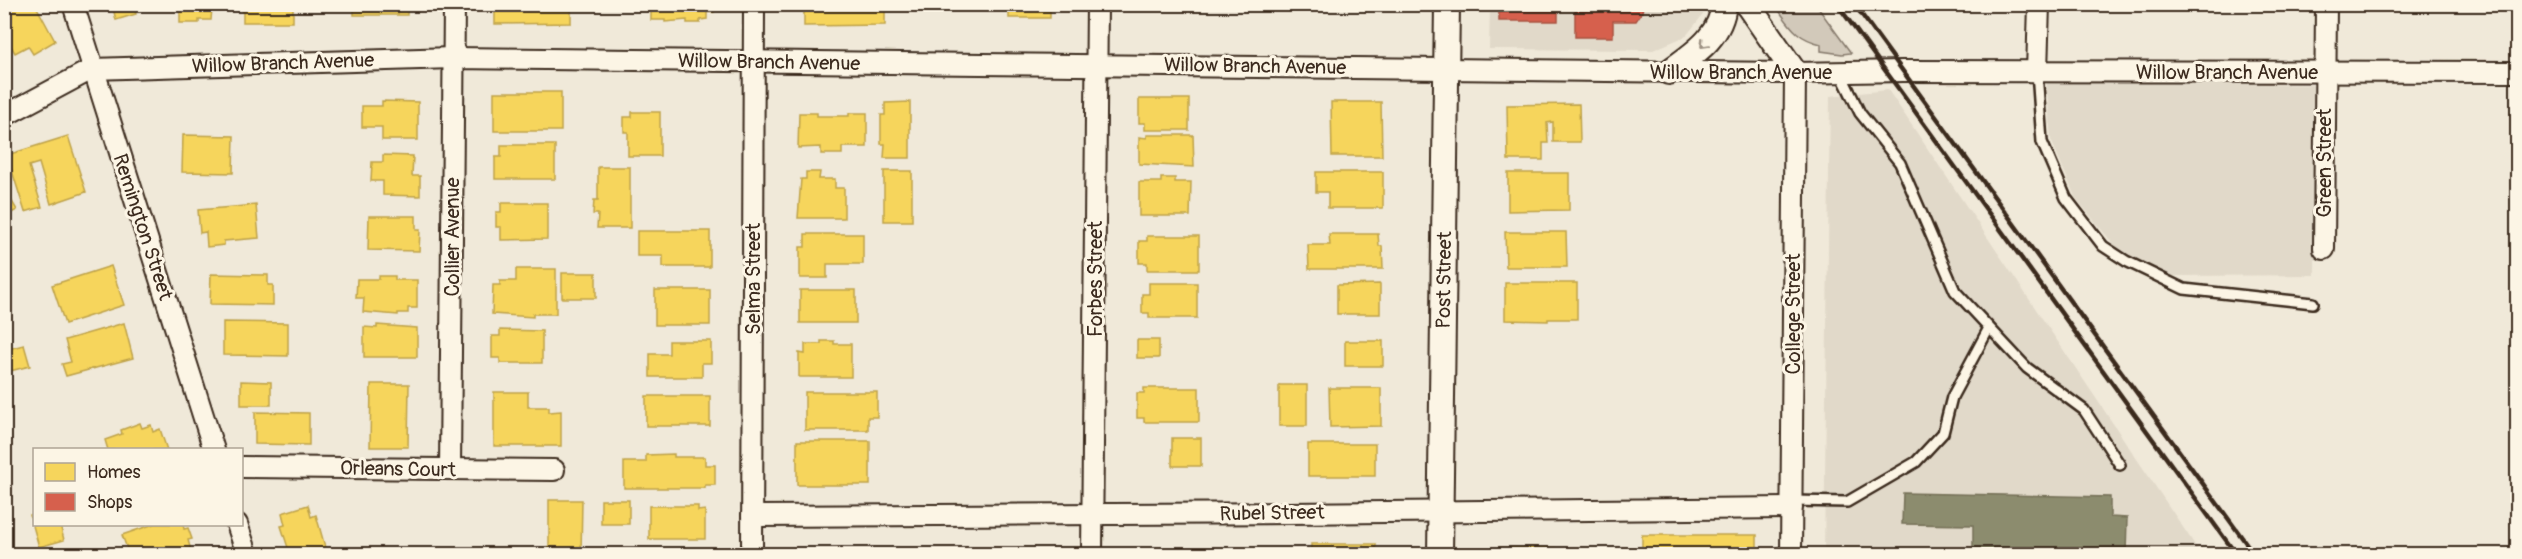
<svg xmlns="http://www.w3.org/2000/svg" width="2522" height="559" font-family="Pangolin,sans-serif">
	<rect width="100%" height="100%" fill="#f0e9d9"/>
	<filter id="ink" filterUnits="userSpaceOnUse"><feTurbulence type="fractalNoise" baseFrequency=".0167" numOctaves="2"/><feDisplacementMap in="SourceGraphic" scale="12" xChannelSelector="R" yChannelSelector="G"/><feConvolveMatrix kernelMatrix="1 2 1 2 8 2 1 2 1" color-interpolation-filters="sRGB"/></filter>
	<g filter="url(#ink)">
		<g fill="#e1d9c9">
			<path d="M 1490,5 L 1705,5 L 1705,12 L 1686,36 L 1653,50 L 1489,49 Z"/>
			<path d="M 2046,81 L 2316,85 L 2315,275 L 2168,276 L 2118,250 L 2075,197 L 2051,140 Z"/>
			<path d="M 1888,90 L 2201,554 L 1824,554 L 1830,96 Z"/>
		</g>
		<path fill="#d2c9ba" stroke="#867a6c" stroke-width="1.5" d="M 1775,5 L 1816,5 L 1851,53 L 1842,54 L 1821,51 L 1821,44 C 1795,38 1790,25 1775,5 Z"/>
		<g fill="#f6d55c" stroke="#bea249" stroke-width="1.5">
			<path d="M 4,4 L 35,4 L 55,41 L 33,54 L 28,46 L 15,53 L 4,34 Z"/>
			<path d="M 112,4 L 133,4 L 136,14 L 116,20 Z"/>
			<path d="M 180,4 L 215,4 L 215,8 L 212,8 L 211,20 L 199,20 L 199,23 L 180,23 Z"/>
			<rect x="243" y="4" width="50" height="18"/>
			<rect x="354" y="4" width="53" height="11"/>
			<path d="M 495,4 L 571,4 L 571,23 L 495,24 Z"/>
			<path d="M 651,4 L 714,4 L 714,12 L 707,12 L 707,19 L 700,20 L 700,23 L 687,23 L 687,20 L 665,22 L 665,20 L 651,20 Z"/>
			<path d="M 874,4 L 874,9 L 885,9 L 885,25 L 804,26 L 804,5 Z"/>
			<rect x="881" y="4" width="42" height="3"/>
			<rect x="1009" y="4" width="41" height="14"/>
			<rect x="494" y="92" width="67" height="39"/>
			<path d="M 1139,99 L 1189,99 L 1189,130 L 1145,130 L 1145,123 L 1139,123 Z"/>
			<path d="M 382,101 L 418,102 L 418,140 L 382,140 L 382,127 L 362,127 L 362,106 L 382,106 Z"/>
			<path d="M 910,102 L 910,158 L 884,158 L 885,144 L 881,144 L 881,115 L 885,115 L 885,103 Z"/>
			<path d="M 1331,102 L 1381,102 L 1382,156 L 1332,156 Z"/>
			<path d="M 1579,104 L 1580,142 L 1553,142 L 1553,122 L 1547,123 L 1548,143 L 1543,143 L 1543,160 L 1508,160 L 1507,105 Z"/>
			<path d="M 632,112 L 660,112 L 660,156 L 628,156 L 628,132 L 624,132 L 624,117 L 632,117 Z"/>
			<path d="M 799,113 L 817,113 L 817,116 L 849,116 L 849,113 L 867,113 L 867,147 L 842,147 L 842,154 L 821,154 L 821,147 L 798,148 Z"/>
			<path d="M 183,135 L 234,136 L 233,173 L 182,172 Z"/>
			<path d="M 1147,135 L 1193,135 L 1194,167 L 1139,164 L 1139,137 L 1147,138 Z"/>
			<path d="M 68,136 L 86,192 L 51,204 L 39,163 L 29,166 L 42,207 L 25,212 L 7,155 Z"/>
			<path d="M 501,145 L 555,145 L 555,179 L 495,179 L 495,157 L 501,157 Z"/>
			<path d="M 383,155 L 413,156 L 412,176 L 420,176 L 420,196 L 383,195 L 383,181 L 371,181 L 372,162 L 383,162 Z"/>
			<path d="M 598,167 L 630,167 L 630,228 L 597,228 L 598,214 L 593,214 L 594,200 L 598,200 Z"/>
			<rect x="884" y="171" width="28" height="50"/>
			<path d="M 806,172 L 820,172 L 819,179 L 835,179 L 835,188 L 844,188 L 844,218 L 798,218 L 801,179 L 806,179 Z"/>
			<path d="M 1316,172 L 1383,172 L 1383,208 L 1328,208 L 1328,192 L 1316,192 Z"/>
			<path d="M 1508,173 L 1569,173 L 1569,210 L 1508,211 Z"/>
			<path d="M 1161,178 L 1175,178 L 1175,182 L 1191,182 L 1190,216 L 1139,216 L 1139,182 L 1161,182 Z"/>
			<path d="M 4,188 L 17,210 L 4,217 Z"/>
			<path d="M 501,203 L 547,203 L 547,239 L 501,240 L 501,227 L 496,227 L 496,212 L 501,212 Z"/>
			<path d="M 256,205 L 259,238 L 224,241 L 224,245 L 207,247 L 206,232 L 200,233 L 198,210 Z"/>
			<path d="M 369,216 L 416,216 L 416,230 L 420,230 L 419,251 L 368,250 Z"/>
			<path d="M 637,231 L 710,231 L 710,267 L 663,267 L 663,256 L 637,256 Z"/>
			<path d="M 1505,232 L 1566,232 L 1567,267 L 1506,267 Z"/>
			<path d="M 805,234 L 863,234 L 863,264 L 827,264 L 827,278 L 800,278 L 800,247 L 805,247 Z"/>
			<path d="M 1329,234 L 1378,234 L 1379,246 L 1382,246 L 1383,269 L 1309,269 L 1308,245 L 1330,245 Z"/>
			<path d="M 1147,236 L 1199,236 L 1199,270 L 1147,270 L 1147,263 L 1139,263 L 1139,241 L 1147,241 Z"/>
			<path d="M 111,266 L 124,305 L 65,324 L 52,285 Z"/>
			<path d="M 516,269 L 556,269 L 556,314 L 533,314 L 533,317 L 492,314 L 493,285 L 500,285 L 500,281 L 516,281 Z"/>
			<rect x="562" y="273" width="34" height="25"/>
			<path d="M 211,274 L 268,275 L 268,285 L 273,285 L 273,305 L 210,304 Z"/>
			<path d="M 379,276 L 395,276 L 395,280 L 417,280 L 417,308 L 408,308 L 408,313 L 398,313 L 398,315 L 363,312 L 364,298 L 356,298 L 357,279 L 379,279 Z"/>
			<path d="M 1149,283 L 1197,283 L 1197,318 L 1149,318 L 1149,313 L 1142,313 L 1142,294 L 1149,294 Z"/>
			<path d="M 1505,283 L 1577,283 L 1577,319 L 1548,319 L 1548,321 L 1505,320 Z"/>
			<path d="M 1380,284 L 1380,314 L 1337,314 L 1337,285 Z"/>
			<rect x="655" y="290" width="55" height="35"/>
			<rect x="800" y="290" width="56" height="33"/>
			<path d="M 223,322 L 288,323 L 288,356 L 223,355 Z"/>
			<path d="M 124,323 L 133,358 L 66,376 L 62,364 L 71,362 L 65,340 Z"/>
			<path d="M 377,325 L 417,328 L 417,357 L 364,357 L 364,327 L 377,328 Z"/>
			<path d="M 500,330 L 542,331 L 542,363 L 500,363 L 500,358 L 492,358 L 492,336 L 500,336 Z"/>
			<rect x="1137" y="340" width="22" height="18"/>
			<path d="M 669,341 L 711,341 L 711,363 L 702,363 L 702,377 L 650,377 L 650,354 L 669,354 Z"/>
			<path d="M 821,341 L 834,341 L 834,344 L 851,344 L 851,377 L 799,377 L 799,353 L 805,354 L 805,344 L 821,344 Z"/>
			<rect x="1345" y="341" width="38" height="25"/>
			<path d="M 24,345 L 30,366 L 6,372 L 4,350 Z"/>
			<path d="M 241,381 L 271,382 L 271,405 L 241,405 Z"/>
			<path d="M 371,384 L 409,384 L 408,447 L 370,447 Z"/>
			<rect x="1279" y="385" width="28" height="41"/>
			<path d="M 1144,388 L 1199,388 L 1199,422 L 1144,422 L 1144,418 L 1137,418 L 1137,393 L 1144,393 Z"/>
			<path d="M 1329,388 L 1381,388 L 1381,426 L 1330,427 Z"/>
			<path d="M 494,392 L 528,392 L 528,407 L 549,407 L 549,412 L 561,411 L 561,446 L 494,446 Z"/>
			<path d="M 805,392 L 877,392 L 877,417 L 868,417 L 868,430 L 805,430 Z"/>
			<rect x="646" y="396" width="64" height="30"/>
			<path d="M 255,412 L 309,413 L 309,445 L 255,444 Z"/>
			<path d="M 140,423 L 142,428 L 151,425 L 153,432 L 160,429 L 167,450 L 108,450 L 105,440 L 122,434 L 121,430 Z"/>
			<rect x="1172" y="438" width="29" height="28"/>
			<rect x="797" y="441" width="73" height="44"/>
			<rect x="1308" y="444" width="67" height="32"/>
			<path d="M 674,454 L 674,457 L 705,457 L 705,465 L 715,465 L 715,485 L 705,485 L 705,488 L 624,488 L 624,462 L 646,462 L 646,455 Z"/>
			<path d="M 549,500 L 582,500 L 581,554 L 549,554 Z"/>
			<rect x="601" y="500" width="28" height="24"/>
			<path d="M 308,505 L 311,517 L 316,515 L 327,554 L 290,554 L 281,526 L 285,525 L 282,513 Z"/>
			<path d="M 649,506 L 698,506 L 698,511 L 705,510 L 705,539 L 649,539 Z"/>
			<path d="M 34,514 L 34,524 L 60,524 L 64,540 L 39,547 L 30,515 Z"/>
			<path d="M 154,524 L 183,524 L 184,529 L 188,528 L 192,539 L 188,540 L 192,554 L 129,554 L 122,535 Z"/>
			<rect x="1642" y="535" width="115" height="19"/>
			<rect x="1311" y="544" width="65" height="10"/>
			<rect x="1500" y="548" width="56" height="6"/>
			<rect x="796" y="551" width="56" height="3"/>
			<path d="M 1199,551 L 1199,554 L 1140,554 L 1140,552 Z"/>
		</g>
		<g fill="#d6604d" stroke="#a8503f" stroke-width="1.5">
			<rect x="1499" y="4" width="59" height="17"/>
			<path d="M 1575,4 L 1643,4 L 1643,6 L 1642,12 L 1636,21 L 1613,21 L 1613,37 L 1575,37 Z"/>
		</g>
		<path fill="#8c8c6e" stroke="#746f56" stroke-width="1.5" d="M 1903,493 L 2110,497 L 2110,517 L 2127,518 L 2126,554 L 1973,554 L 1973,525 L 1902,524 Z"/>
		<g fill="none" stroke-linecap="round" stroke-linejoin="round">
			<g stroke="#3b2a1e" stroke-width="14">
				<g id="service">
					<path d="M 1840,72 L 1860,113 L 1900,163 L 1955,291 L 2027,368 L 2084,410 L 2120,465"/>
					<path d="M 2037,72 L 2042,142 L 2066,198 L 2103,246 L 2126,261 L 2184,289 L 2313,303"/>
					<path d="M 1792,501 L 1847,502 L 1916,462 L 1943,433 L 1952,397 L 1989,328"/>
				</g>
			</g>
			<g stroke="#3b2a1e" stroke-width="24">
				<g id="minor">
					<path d="M 73,4 L 214,450"/>
					<path d="M 2037,72 L 2039,4"/>
					<path d="M 4,116 L 92,69 L 453,58 L 1795,73 L 1903,71 L 2518,72"/>
					<path d="M 2324,249 L 2326,4"/>
					<path d="M 242,467 L 554,470"/>
					<path d="M 450,469 L 454,4"/>
					<path d="M 752,516 C 1099,516 1445,511 1792,508"/>
					<path d="M 237,524 L 247,554"/>
					<path d="M 752,554 L 754,4"/>
					<path d="M 1092,554 L 1097,4"/>
					<path d="M 1791,554 L 1795,73"/>
				</g>
			</g>
			<g stroke="#3b2a1e" stroke-width="28">
				<g id="tertiary">
					<path d="M 1747,4 L 1795,73"/>
					<path d="M 1669,72 C 1693,54 1721,38 1724,4"/>
					<path id="s1" d="M 1440,554 L 1447,4"/>
				</g>
			</g>
			<use href="#service" stroke="#fcf5e5" stroke-width="9"/>
			<use href="#minor" stroke="#fcf5e5" stroke-width="20"/>
			<use href="#tertiary" stroke="#fcf5e5" stroke-width="24"/>
			<g stroke="#3b2a1e" stroke-width="4.5">
				<path d="M 1837,4 L 2236,554"/>
				<path d="M 1854,4 L 2254,554"/>
			</g>
		</g>
		<defs><path id="oneway-chevron" d="M-2-3.5L2.5 0L-2 3.5" fill="none" stroke-width="1.6" stroke-linecap="round" stroke-linejoin="round" transform="scale(1.5)"/></defs>
		<use stroke="#9c9082" href="#oneway-chevron" transform="translate(1704 44) rotate(134)"/>
	</g>
	<g text-anchor="middle" dominant-baseline="central" stroke-width="6" stroke-linejoin="round" paint-order="stroke">
		<g font-size="20" fill="#3b2a1e" stroke="#fcf5e5">
			<text transform="translate(769 62) rotate(1)">Willow Branch Avenue</text>
			<text transform="translate(283 63) rotate(-2)">Willow Branch Avenue</text>
			<text transform="translate(1255 66) rotate(1)">Willow Branch Avenue</text>
			<text x="1741" y="72">Willow Branch Avenue</text>
			<text x="2227" y="72">Willow Branch Avenue</text>
			<text transform="translate(2324 163) rotate(-90)">Green Street</text>
			<text transform="translate(143 227) rotate(72)">Remington Street</text>
			<text transform="translate(452 237) rotate(-90)">Collier Avenue</text>
			<text transform="translate(753 279) rotate(-90)">Selma Street</text>
			<text transform="translate(1095 279) rotate(-90)">Forbes Street</text>
			<text stroke="none"><textPath href="#s1" startOffset="274">Post Street</textPath></text>
			<text transform="translate(1793 314) rotate(-90)">College Street</text>
			<text transform="translate(398 469) rotate(1)">Orleans Court</text>
			<text transform="translate(1272 513) rotate(-1)">Rubel Street</text>
		</g>
	</g>
	<rect width="2522" height="559" fill="none" stroke="#fcf5e5" stroke-width="24"/>
	<rect x="12" y="12" width="2498" height="535" fill="none" stroke="#3b2a1e" stroke-width="2" filter="url(#ink)"/>
	<rect x="33" y="448" width="210" height="78" fill="#fcf5e5" stroke="#afa495" stroke-width="1.5"/>
	<rect x="45" y="463" width="30" height="18" fill="#f6d55c" stroke="#afa495" stroke-width="1.5"/>
	<text x="87" y="478" font-size="18" fill="#3b2a1e">Homes</text>
	<rect x="45" y="493" width="30" height="18" fill="#d6604d" stroke="#afa495" stroke-width="1.5"/>
	<text x="87" y="508" font-size="18" fill="#3b2a1e">Shops</text>
</svg>
